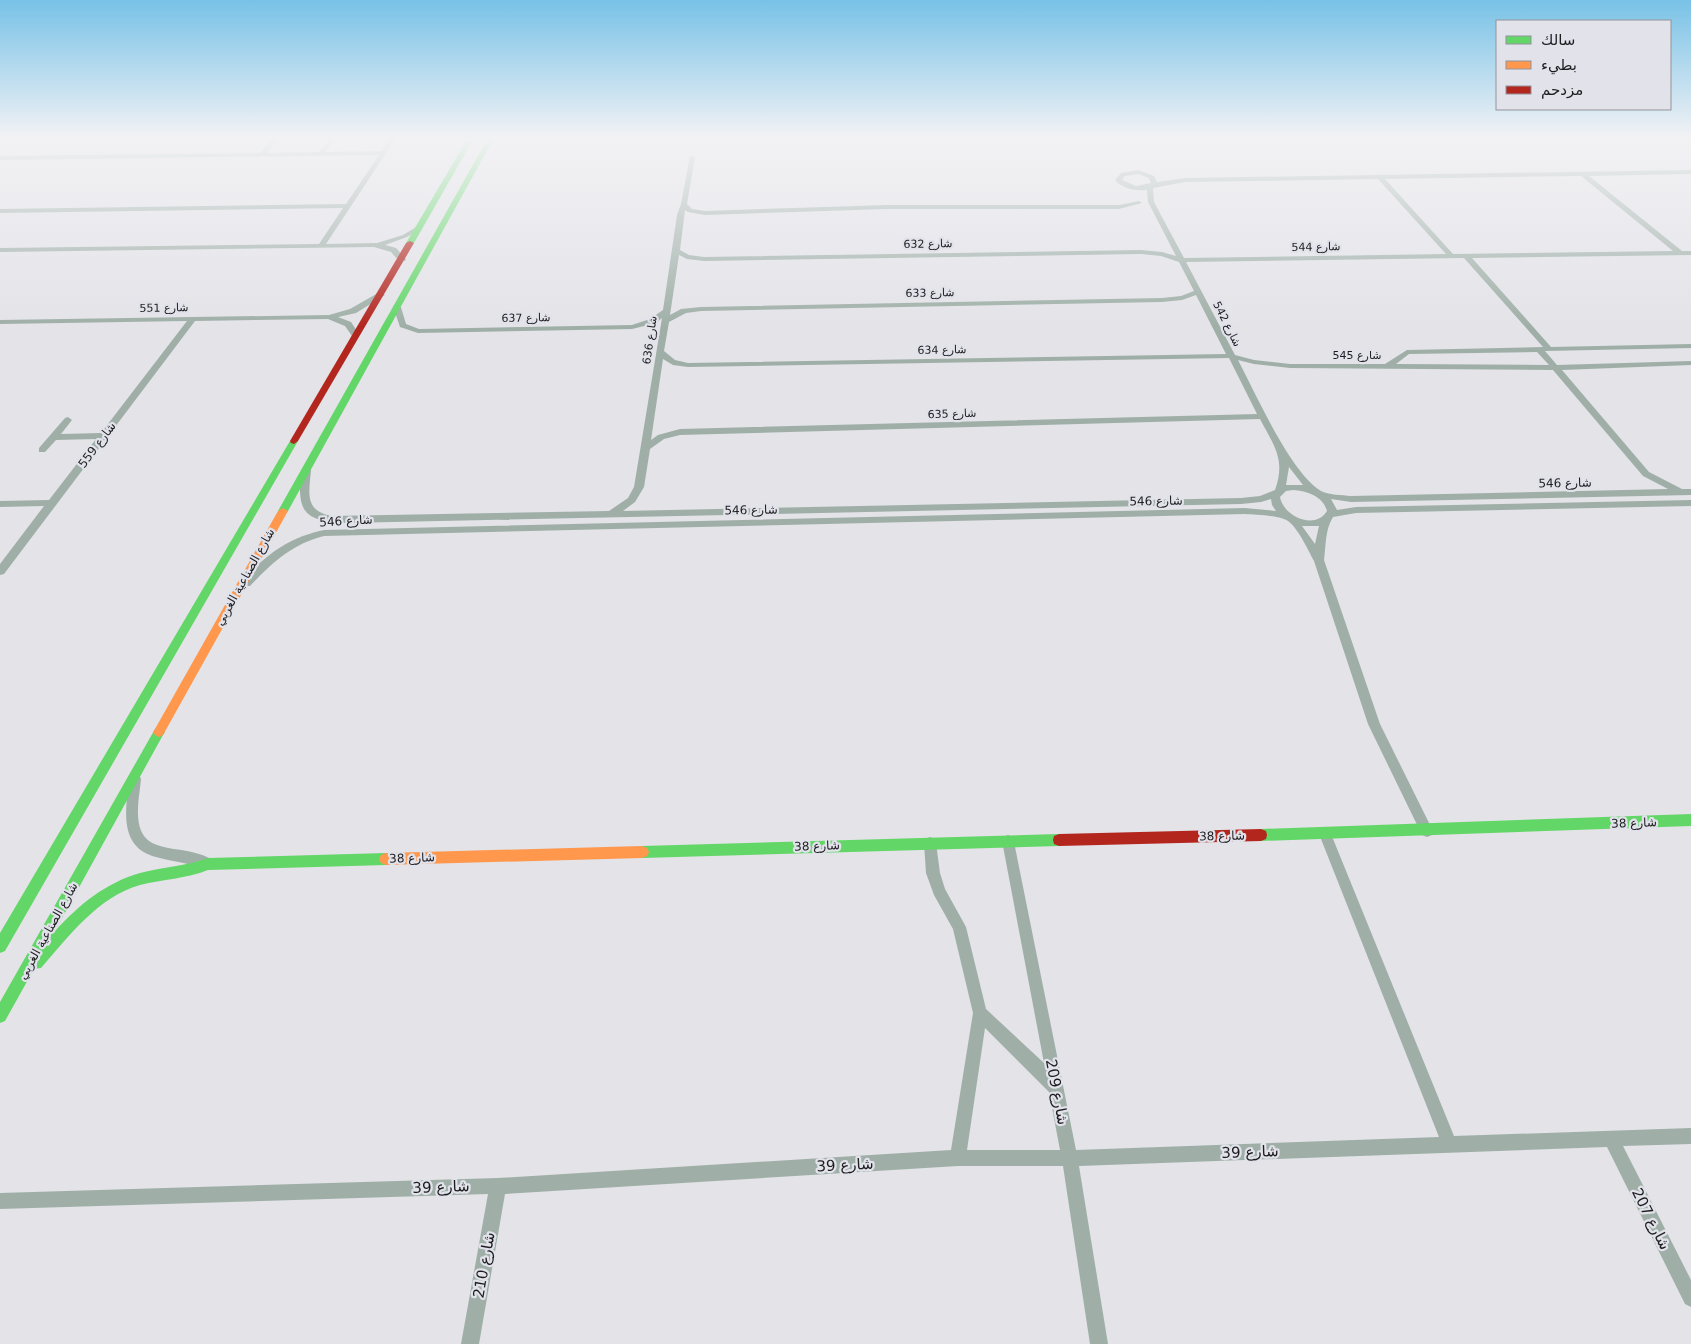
<svg xmlns="http://www.w3.org/2000/svg" width="1691" height="1344" font-family="'DejaVu Sans','Noto Naskh Arabic',sans-serif">
	<rect width="100%" height="100%" fill="#e3e3e8"/>
	<g fill="none" stroke-linecap="round" stroke-linejoin="round">
		<g fill="#9fafa7" fill-rule="evenodd">
			<path d="M 272,138 L 279,138 L 267,153 L 319,152 L 330,138 L 336,138 L 325,152 L 381,151 L 390,138 L 396,138 L 326,244 L 377,243 L 403,235 L 418,226 L 422,226 L 422,228 L 407,237 L 385,245 L 396,248 L 406,259 L 405,261 L 399,261 L 391,252 L 374,247 L 0,252 L 0,248 L 319,244 L 343,208 L 0,213 L 0,209 L 346,204 L 379,155 L 0,160 L 0,156 L 260,153 Z"/>
			<path d="M 690,156 L 695,157 L 687,204 L 692,209 L 705,211 L 887,205 L 1119,205 L 1139,201 L 1142,203 L 1119,209 L 887,209 L 705,215 L 688,212 L 685,210 L 680,250 L 689,255 L 704,257 L 1141,250 L 1162,252 L 1176,256 L 1148,202 L 1147,190 C 1135,191 1123,189 1115,180 L 1121,173 L 1138,170 L 1154,176 L 1157,182 L 1185,178 L 1691,170 L 1691,174 L 1589,176 L 1682,251 L 1691,251 L 1691,255 L 1472,258 L 1551,347 L 1691,344 L 1691,348 L 1545,351 L 1557,365 L 1691,361 L 1691,365 L 1562,370 L 1649,472 L 1682,489 L 1691,489 L 1691,495 L 1351,502 L 1331,499 L 1337,510 L 1356,507 L 1691,500 L 1691,506 L 1356,513 L 1333,517 C 1325,530 1326,545 1324,560 L 1380,724 L 1433,831 L 1432,835 L 1427,837 L 1422,835 L 1368,724 L 1314,561 C 1308,550 1298,528 1288,521 C 1279,515 1256,515 1245,514 L 324,536 C 292,544 272,563 250,586 L 242,586 L 241,583 L 242,580 C 268,554 287,538 324,530 L 1245,508 L 1276,511 L 1272,505 L 1271,499 L 1261,502 L 1241,504 L 346,523 C 303,521 297,512 301,470 L 306,467 L 311,470 C 309,493 304,511 332,516 L 609,511 L 628,498 L 634,487 L 662,318 L 656,323 L 632,329 L 418,333 L 400,327 L 393,306 L 400,304 L 406,324 L 419,329 L 632,325 L 650,319 L 663,310 L 677,215 L 681,204 ZM 1138,174 L 1149,178 L 1151,183 L 1136,186 L 1122,180 L 1125,176 ZM 1581,176 L 1673,251 L 1453,254 L 1385,179 ZM 1378,179 L 1446,254 L 1184,258 L 1154,202 L 1153,188 L 1185,182 ZM 1141,254 L 1161,256 L 1179,262 L 1194,291 L 1181,296 L 1162,298 L 701,307 L 681,309 L 670,315 L 679,255 L 687,259 L 704,261 ZM 1464,258 L 1543,347 L 1407,350 L 1385,364 L 1290,364 L 1254,360 L 1235,355 L 1186,262 ZM 1196,295 L 1226,354 L 688,363 L 675,360 L 664,351 L 669,322 L 686,313 L 701,311 L 1162,302 L 1182,300 ZM 1537,352 L 1549,365 L 1396,364 L 1409,354 ZM 1229,358 L 1257,414 L 680,429 L 658,435 L 651,440 L 663,359 L 673,365 L 688,367 ZM 1238,360 L 1254,364 L 1290,368 L 1553,370 L 1643,476 L 1668,489 L 1351,496 C 1342,495 1328,495 1321,491 C 1290,472 1256,394 1238,360 ZM 1260,419 C 1274,446 1286,459 1275,490 L 1260,496 L 1241,498 L 623,511 L 635,502 L 644,487 L 650,449 L 664,439 L 680,435 ZM 1289,467 L 1303,485 L 1286,485 ZM 1293,490 C 1307,491 1323,496 1327,511 C 1315,531 1283,516 1280,497 L 1286,491 ZM 1302,526 L 1319,526 L 1315,544 Z"/>
			<path d="M 378,293 L 385,295 L 356,313 L 338,317 L 351,322 L 359,334 L 355,336 L 352,336 L 345,326 L 328,319 L 195,321 L 4,574 L 0,575 L 0,564 L 44,506 L 0,507 L 0,501 L 49,500 L 96,439 L 56,440 L 45,452 L 39,452 L 39,448 L 65,418 L 68,417 L 72,420 L 61,434 L 101,433 L 187,321 L 0,324 L 0,320 L 329,315 L 350,309 Z"/>
			<path d="M 135,774 L 139,775 L 141,779 C 139,801 130,836 157,845 C 170,850 185,849 199,854 C 205,856 212,858 215,864 L 213,868 L 208,870 C 191,863 174,862 156,857 C 118,847 126,809 129,779 L 131,775 Z"/>
			<path d="M 1325,828 L 1330,830 L 1331,834 L 1454,1136 L 1691,1128 L 1691,1144 L 1623,1146 L 1691,1280 L 1691,1307 L 1685,1304 L 1607,1147 L 1079,1166 L 1108,1344 L 1090,1344 L 1063,1166 L 958,1166 L 505,1194 L 479,1344 L 461,1344 L 488,1194 L 0,1209 L 0,1193 L 498,1178 L 951,1150 L 973,1013 L 953,929 L 934,895 L 926,873 L 924,843 L 925,839 L 930,837 L 935,839 L 936,843 L 940,873 L 945,889 L 966,927 L 986,1009 L 1044,1063 L 1002,841 L 1003,837 L 1008,835 L 1013,837 L 1076,1150 L 1439,1137 L 1319,834 L 1320,830 ZM 985,1028 L 1049,1092 L 1060,1150 L 967,1150 Z"/>
		</g>
		<g fill="#63d668" fill-rule="evenodd">
			<path d="M 468,138 L 474,138 L 414,243 L 408,244 L 406,243 Z"/>
			<path d="M 488,138 L 494,138 L 288,511 L 283,514 L 280,513 L 278,511 Z"/>
			<path d="M 294,438 L 298,441 L 5,951 L 0,953 L 0,933 L 290,441 Z"/>
			<path d="M 159,727 L 163,729 L 165,732 L 163,735 L 55,931 C 79,905 105,883 140,873 C 163,867 186,866 208,858 L 386,853 L 391,855 L 393,859 L 391,863 L 386,865 L 208,870 C 186,879 163,879 140,885 C 98,897 69,936 41,968 L 34,969 L 5,1021 L 0,1023 L 0,1002 L 155,729 Z"/>
			<path d="M 1691,814 L 1691,826 L 1261,841 L 1256,839 L 1255,835 L 1256,831 L 1261,829 Z"/>
			<path d="M 1059,834 L 1064,836 L 1065,840 L 1064,844 L 1059,846 L 642,858 L 637,856 L 635,852 L 637,848 L 642,846 Z"/>
		</g>
		<g fill="#ff974d" fill-rule="evenodd">
			<path d="M 283,508 L 288,511 L 163,735 L 159,737 L 155,735 L 153,732 L 155,729 L 278,511 Z"/>
			<path d="M 642,846 L 647,848 L 649,852 L 647,856 L 642,858 L 386,865 L 381,863 L 379,859 L 381,855 L 386,853 Z"/>
		</g>
		<g fill="#b3261e" fill-rule="evenodd">
			<path d="M 410,241 L 414,243 L 298,441 L 294,444 L 291,443 L 290,441 L 406,243 Z"/>
			<path d="M 1261,829 L 1266,831 L 1267,835 L 1266,839 L 1261,841 L 1059,846 L 1054,844 L 1053,840 L 1054,836 L 1059,834 Z"/>
		</g>
	</g>
	<linearGradient id="sky" x2="0" y2="1"><stop stop-color="#78c2e7"/><stop offset="0.42" stop-color="#f2f2f5"/><stop offset="1" stop-color="#f2f2f5" stop-opacity="0"/></linearGradient>
	<rect width="1691" height="327" fill="url(#sky)"/>
	<g text-anchor="middle" dominant-baseline="central" stroke-width="4.5" stroke-linejoin="round" paint-order="stroke">
		<g font-size="11" fill="#1d1d20" stroke="#e1e2ea">
			<text transform="translate(928 244) rotate(-1)">شارع 632</text>
			<text transform="translate(1316 247) rotate(-1)">شارع 544</text>
			<text transform="translate(930 293) rotate(-1)">شارع 633</text>
			<text transform="translate(164 308) rotate(-1)">شارع 551</text>
			<text transform="translate(526 318) rotate(-1)">شارع 637</text>
			<text transform="translate(1227 324) rotate(63)">شارع 542</text>
			<text transform="translate(650 340) rotate(-82)">شارع 636</text>
			<text transform="translate(942 350) rotate(-1)">شارع 634</text>
			<text x="1357" y="355">شارع 545</text>
			<text transform="translate(952 414) rotate(-2)">شارع 635</text>
		</g>
		<g font-size="12" fill="#1d1d20" stroke="#e1e2ea">
			<text transform="translate(97 445) rotate(-53)">شارع 559</text>
			<text transform="translate(1565 483) rotate(-1)">شارع 546</text>
			<text transform="translate(1156 501) rotate(-1)">شارع 546</text>
			<text transform="translate(751 510) rotate(-1)">شارع 546</text>
			<text transform="translate(346 521) rotate(-3)">شارع 546</text>
			<text transform="translate(245 577) rotate(-61)">شارع الصناعية الغربي</text>
			<text transform="translate(1634 823) rotate(-2)">شارع 38</text>
			<text transform="translate(1222 836) rotate(-1)">شارع 38</text>
			<text transform="translate(817 846) rotate(-2)">شارع 38</text>
			<text transform="translate(412 858) rotate(-2)">شارع 38</text>
			<text transform="translate(48 931) rotate(-61)">شارع الصناعية الغربي</text>
		</g>
		<g font-size="15" fill="#1d1d20" stroke="#e1e2ea">
			<text transform="translate(1057 1092) rotate(79)">شارع 209</text>
			<text transform="translate(1250 1152) rotate(-2)">شارع 39</text>
			<text transform="translate(845 1165) rotate(-3)">شارع 39</text>
			<text transform="translate(441 1187) rotate(-2)">شارع 39</text>
			<text transform="translate(1651 1219) rotate(63)">شارع 207</text>
			<text transform="translate(484 1265) rotate(-80)">شارع 210</text>
		</g>
	</g>
	<rect x="1496" y="20" width="175" height="90" fill="#e1e2ea" stroke="#939399"/>
	<rect x="1506" y="36" width="25" height="8" fill="#63d668" stroke="#939399"/>
	<text x="1541" y="45" font-size="15" fill="#1d1d20">سالك</text>
	<rect x="1506" y="61" width="25" height="8" fill="#ff974d" stroke="#939399"/>
	<text x="1541" y="70" font-size="15" fill="#1d1d20">بطيء</text>
	<rect x="1506" y="86" width="25" height="8" fill="#b3261e" stroke="#939399"/>
	<text x="1541" y="95" font-size="15" fill="#1d1d20">مزدحم</text>
</svg>
